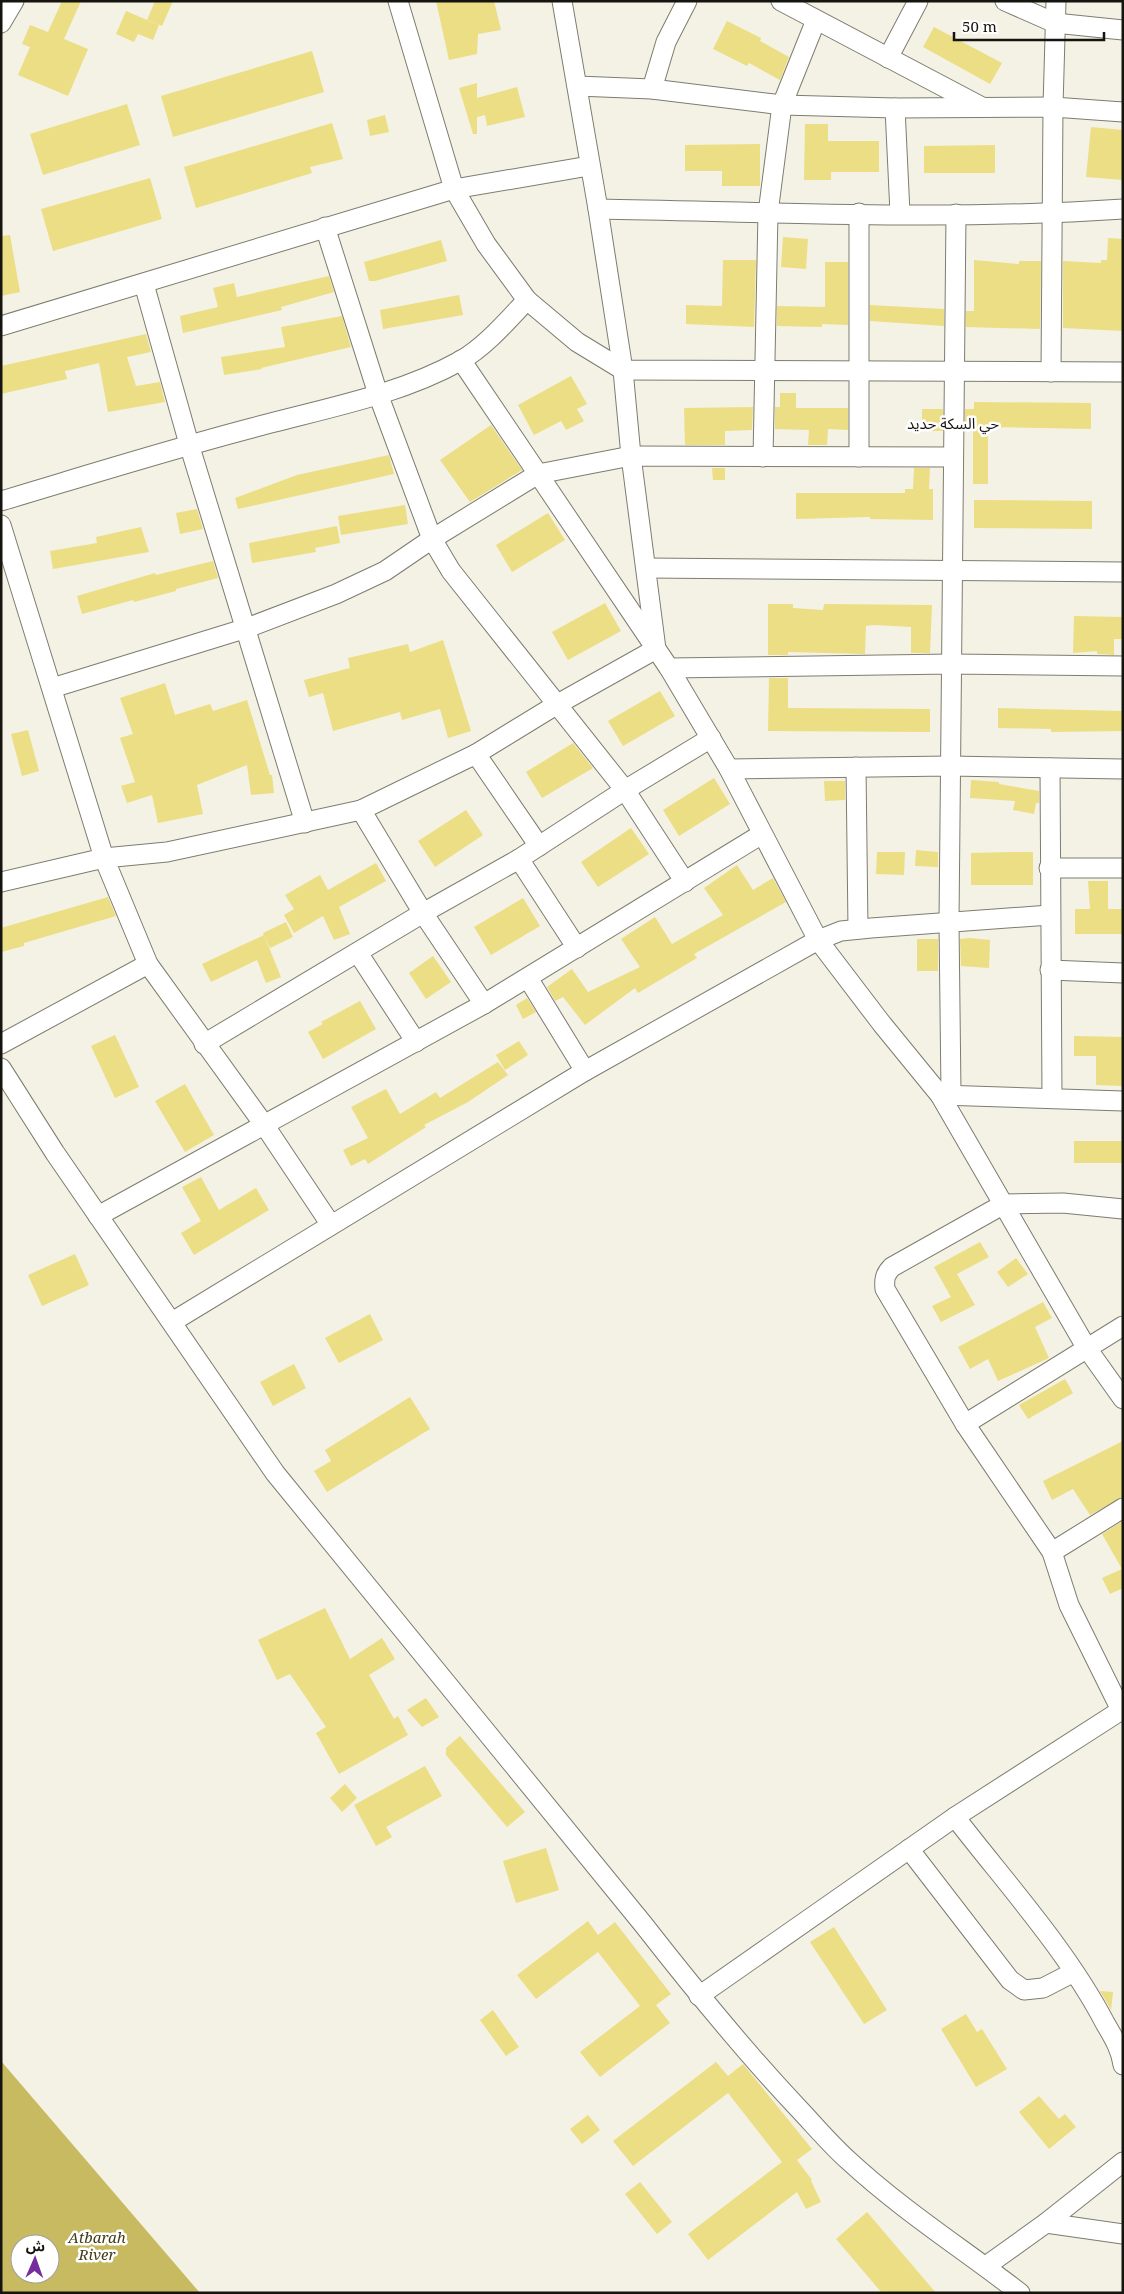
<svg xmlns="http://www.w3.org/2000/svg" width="1124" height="2294" font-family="'Noto Serif','Noto Sans Arabic',serif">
	<rect width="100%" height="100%" fill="#f4f2e4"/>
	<path fill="#c8ba60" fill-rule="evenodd" d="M 1,2061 L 200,2293 L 1,2293 ZM 20,2244 L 50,2244 L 50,2274 L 20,2274 Z"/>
	<g fill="#ecde84">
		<path d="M 62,1 L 81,1 L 64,39 L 88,49 L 68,96 L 18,75 L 30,47 L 22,44 L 30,25 L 48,32 Z"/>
		<path d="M 155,1 L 173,1 L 162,26 L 147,20 Z"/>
		<path d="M 436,1 L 494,1 L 501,30 L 478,34 L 477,54 L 449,60 Z"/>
		<path d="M 126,11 L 159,25 L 153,40 L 138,34 L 134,42 L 116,34 Z"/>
		<path d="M 727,21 L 761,38 L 760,41 L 789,57 L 780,80 L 749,63 L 747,66 L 713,49 Z"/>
		<path d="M 934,27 L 1002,63 L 990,84 L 923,47 Z"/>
		<path d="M 312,51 L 324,92 L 173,137 L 161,96 Z"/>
		<path d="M 477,83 L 477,98 L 517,87 L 525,117 L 487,126 L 485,115 L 477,117 L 477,134 L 473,134 L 459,88 Z"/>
		<path d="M 127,104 L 140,145 L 43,175 L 30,134 Z"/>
		<path d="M 385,115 L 389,132 L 370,136 L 367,120 Z"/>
		<path d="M 332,123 L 343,159 L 310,167 L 312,173 L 196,208 L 184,167 Z"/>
		<path d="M 805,124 L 828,124 L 828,141 L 879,141 L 879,172 L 831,172 L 831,180 L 804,180 Z"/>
		<path d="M 1091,127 L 1123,130 L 1123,180 L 1086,177 Z"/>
		<path d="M 760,144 L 760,186 L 722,186 L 722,171 L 685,171 L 685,145 Z"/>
		<path d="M 995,145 L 995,173 L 924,173 L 924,146 Z"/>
		<path d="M 150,178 L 162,219 L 53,251 L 41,209 Z"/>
		<path d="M 10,235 L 20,292 L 1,296 L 1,236 Z"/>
		<path d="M 783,237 L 808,239 L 806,269 L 781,267 Z"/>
		<path d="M 1108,238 L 1123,239 L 1123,331 L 1063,328 L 1063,261 L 1101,263 L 1101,260 L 1107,260 Z"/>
		<path d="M 441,240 L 447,261 L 375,281 L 369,281 L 364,262 Z"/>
		<path d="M 723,260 L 756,260 L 754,327 L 686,324 L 686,305 L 722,306 Z"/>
		<path d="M 974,260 L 1019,264 L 1019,261 L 1041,261 L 1040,329 L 966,327 L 966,311 L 974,311 Z"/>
		<path d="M 825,262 L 848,262 L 848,325 L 822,324 L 822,327 L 777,326 L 777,306 L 825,307 Z"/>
		<path d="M 329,276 L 334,292 L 281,307 L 282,310 L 183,333 L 180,316 L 218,307 L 213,288 L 234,283 L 237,297 Z"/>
		<path d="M 459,295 L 463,315 L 383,329 L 380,310 Z"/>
		<path d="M 870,305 L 944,309 L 944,326 L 870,321 Z"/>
		<path d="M 342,316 L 351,347 L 261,368 L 262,369 L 224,375 L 221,357 L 285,347 L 281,327 Z"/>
		<path d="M 146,334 L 151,352 L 127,357 L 136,386 L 160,382 L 165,402 L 108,412 L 99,363 L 65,371 L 67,379 L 1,394 L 1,366 Z"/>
		<path d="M 571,376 L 587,404 L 577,409 L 584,421 L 566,430 L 561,421 L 534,435 L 518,405 Z"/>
		<path d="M 780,393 L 796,393 L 796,408 L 848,408 L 848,430 L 828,429 L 827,445 L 808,445 L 809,430 L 775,429 L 775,407 L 780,407 Z"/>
		<path d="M 974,402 L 1091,403 L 1091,429 L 988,427 L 988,484 L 973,484 L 973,430 L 965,431 L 965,409 L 974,409 Z"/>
		<path d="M 753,407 L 752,430 L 725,431 L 725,445 L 685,445 L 684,408 Z"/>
		<rect x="922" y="409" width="21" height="22"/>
		<path d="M 491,425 L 522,470 L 470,502 L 440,460 Z"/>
		<path d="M 389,455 L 394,474 L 238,509 L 235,498 L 297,475 Z"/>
		<path d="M 712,468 L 725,468 L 725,480 L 713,480 Z"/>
		<path d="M 914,468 L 930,468 L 929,489 L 933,489 L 933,520 L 870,519 L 870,517 L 796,519 L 796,493 L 905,493 L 905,489 L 913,489 Z"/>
		<path d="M 974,500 L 1092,501 L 1092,529 L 974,528 Z"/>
		<path d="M 405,505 L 408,524 L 341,535 L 338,516 Z"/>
		<path d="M 197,509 L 203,529 L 180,534 L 176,513 Z"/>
		<path d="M 548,513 L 565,540 L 512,572 L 496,545 Z"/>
		<path d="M 337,526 L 340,543 L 315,548 L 316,552 L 252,563 L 249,543 Z"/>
		<path d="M 141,527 L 149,552 L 53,569 L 50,551 L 97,543 L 96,537 Z"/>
		<path d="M 213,561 L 218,578 L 176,589 L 176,591 L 134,602 L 133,600 L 82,614 L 77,596 L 155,573 L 156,575 Z"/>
		<path d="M 605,603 L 621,631 L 568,660 L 552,632 Z"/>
		<path d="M 768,604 L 793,604 L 793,608 L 823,610 L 824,604 L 932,605 L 930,653 L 911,653 L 911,627 L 874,625 L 866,626 L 865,654 L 788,652 L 788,655 L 768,655 Z"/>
		<path d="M 1074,616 L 1123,617 L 1123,639 L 1114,639 L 1114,655 L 1097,654 L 1097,651 L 1073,653 Z"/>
		<path d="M 443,640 L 471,731 L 448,738 L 440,709 L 402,720 L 400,712 L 333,731 L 323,693 L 309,697 L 304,680 L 350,668 L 348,658 L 408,644 L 410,652 Z"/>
		<path d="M 769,678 L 788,678 L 788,708 L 930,709 L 930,732 L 768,731 Z"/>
		<path d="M 165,683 L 175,715 L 210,704 L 213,711 L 247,700 L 270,775 L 272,775 L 274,793 L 251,795 L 247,765 L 197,785 L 203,814 L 158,823 L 152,795 L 127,803 L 121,786 L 135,782 L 120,738 L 133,734 L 120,698 Z"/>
		<path d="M 660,691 L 675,716 L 623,746 L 608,721 Z"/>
		<path d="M 998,708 L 1123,711 L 1123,731 L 1051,732 L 1051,729 L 998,728 Z"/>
		<path d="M 28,730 L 39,771 L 22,776 L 11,734 Z"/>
		<path d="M 573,743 L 593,768 L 542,798 L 526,772 Z"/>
		<path d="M 714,778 L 730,804 L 679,836 L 663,810 Z"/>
		<path d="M 971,780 L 999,782 L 999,784 L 1039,791 L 1039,803 L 1036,803 L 1034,814 L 1013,810 L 1015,801 L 970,798 Z"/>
		<path d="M 824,781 L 845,781 L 845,800 L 825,801 Z"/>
		<path d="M 466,810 L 483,835 L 435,867 L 418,841 Z"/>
		<path d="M 631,828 L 649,854 L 598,887 L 581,862 Z"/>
		<path d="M 916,850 L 938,852 L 938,867 L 915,866 Z"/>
		<path d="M 877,852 L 905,852 L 904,875 L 876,874 Z"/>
		<path d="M 1012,852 L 1033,852 L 1033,885 L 971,885 L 971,853 Z"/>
		<path d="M 376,863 L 386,881 L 339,907 L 350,934 L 334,940 L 323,916 L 294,933 L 284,915 L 294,909 L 285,895 L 320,875 L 328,890 Z"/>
		<path d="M 737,865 L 753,890 L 773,878 L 786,902 L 694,954 L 697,958 L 638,993 L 635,988 L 585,1025 L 563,997 L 555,1001 L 547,987 L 572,969 L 588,992 L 640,967 L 621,939 L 655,917 L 672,944 L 723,915 L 704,888 Z"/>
		<path d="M 1088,881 L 1108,881 L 1108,909 L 1123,909 L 1123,934 L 1075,934 L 1075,909 L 1090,909 Z"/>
		<path d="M 108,897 L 116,916 L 24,943 L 24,946 L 1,952 L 1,928 Z"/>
		<path d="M 523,898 L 540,926 L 491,955 L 474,927 Z"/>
		<path d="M 286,922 L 293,937 L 270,948 L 263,933 Z"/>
		<path d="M 264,935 L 281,977 L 266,983 L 257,960 L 211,982 L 202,964 Z"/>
		<path d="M 970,938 L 990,940 L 989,968 L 961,966 L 960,939 Z"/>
		<rect x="917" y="939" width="21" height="32"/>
		<path d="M 433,956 L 451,982 L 426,999 L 409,973 Z"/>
		<path d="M 527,998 L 536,1012 L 523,1019 L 516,1005 Z"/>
		<path d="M 360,1001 L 376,1029 L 323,1059 L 308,1032 L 323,1024 L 321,1022 Z"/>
		<path d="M 115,1035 L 139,1087 L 115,1098 L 91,1046 Z"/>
		<path d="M 1074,1036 L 1123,1037 L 1123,1086 L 1096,1085 L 1096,1056 L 1074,1056 Z"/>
		<path d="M 519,1041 L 528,1055 L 505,1070 L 496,1055 Z"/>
		<path d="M 498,1062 L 508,1075 L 468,1102 L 424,1125 L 426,1127 L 368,1164 L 365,1159 L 351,1166 L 343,1150 L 368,1138 L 351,1107 L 386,1089 L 400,1114 L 436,1092 L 440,1098 Z"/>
		<path d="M 185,1084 L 214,1135 L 185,1152 L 155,1101 Z"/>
		<rect x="1074" y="1141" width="49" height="22"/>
		<path d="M 201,1177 L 219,1210 L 256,1188 L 269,1210 L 194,1255 L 181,1233 L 201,1221 L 182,1187 Z"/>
		<path d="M 980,1242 L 989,1257 L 957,1274 L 975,1305 L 941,1322 L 932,1306 L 951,1297 L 934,1267 Z"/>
		<path d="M 75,1254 L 89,1285 L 42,1306 L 28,1275 Z"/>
		<path d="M 1016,1258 L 1028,1274 L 1008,1287 L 997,1272 Z"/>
		<path d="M 1043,1302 L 1052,1318 L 1035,1327 L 1049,1358 L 998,1381 L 988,1359 L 970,1369 L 958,1347 Z"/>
		<path d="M 370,1314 L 383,1340 L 339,1363 L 325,1338 Z"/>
		<path d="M 294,1364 L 306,1388 L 273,1406 L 260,1382 Z"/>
		<path d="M 1065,1379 L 1073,1393 L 1028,1419 L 1019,1405 Z"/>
		<path d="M 410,1397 L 430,1429 L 327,1492 L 314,1471 L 331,1461 L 325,1450 Z"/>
		<path d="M 1123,1441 L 1123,1497 L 1090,1515 L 1073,1489 L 1052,1500 L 1043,1481 Z"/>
		<path d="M 1123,1521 L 1123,1588 L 1110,1594 L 1102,1578 L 1122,1569 L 1102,1534 Z"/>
		<path d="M 325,1608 L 350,1659 L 382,1638 L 395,1659 L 369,1675 L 394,1719 L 398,1716 L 408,1735 L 339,1774 L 316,1733 L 326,1727 L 290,1674 L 277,1680 L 258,1640 Z"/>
		<path d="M 426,1698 L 439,1717 L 422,1727 L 407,1710 Z"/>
		<path d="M 460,1736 L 525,1812 L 507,1827 L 446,1755 L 446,1748 Z"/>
		<path d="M 425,1766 L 442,1796 L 386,1827 L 392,1837 L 376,1846 L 354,1805 Z"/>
		<path d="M 345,1784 L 357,1798 L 342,1812 L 330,1798 Z"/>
		<path d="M 546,1848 L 559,1890 L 516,1903 L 503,1861 Z"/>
		<path d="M 588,1921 L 598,1935 L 615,1922 L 671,1994 L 656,2005 L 670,2023 L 600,2077 L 580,2052 L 640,2006 L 598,1952 L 536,1999 L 517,1975 Z"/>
		<path d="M 834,1927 L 887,2010 L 864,2024 L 810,1942 Z"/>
		<path d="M 1100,1991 L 1113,1992 L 1111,2010 Z"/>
		<path d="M 493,2010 L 519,2047 L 506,2056 L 480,2020 Z"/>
		<path d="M 966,2014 L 977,2032 L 982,2029 L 1007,2069 L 976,2087 L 941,2029 Z"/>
		<path d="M 716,2062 L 728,2076 L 743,2064 L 812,2149 L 797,2160 L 812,2180 L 811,2181 L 821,2202 L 806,2209 L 797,2192 L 708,2260 L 688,2234 L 782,2162 L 728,2093 L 633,2166 L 613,2141 Z"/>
		<path d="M 1039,2096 L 1059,2119 L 1065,2114 L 1076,2127 L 1049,2149 L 1019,2112 Z"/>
		<path d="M 588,2115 L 600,2130 L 582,2144 L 570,2129 Z"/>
		<path d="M 640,2182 L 672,2222 L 657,2234 L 625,2194 Z"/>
		<path d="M 867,2212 L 936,2293 L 882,2293 L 836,2239 Z"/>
	</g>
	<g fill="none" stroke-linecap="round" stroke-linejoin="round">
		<g stroke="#7d7c6e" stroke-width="21">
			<g id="minor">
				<path d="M 398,1 L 454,189 L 486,244 L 527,300 L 577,342 L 623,370 L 1123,372"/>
				<path d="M 781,1 L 980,106"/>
				<path d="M 1005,1 L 1055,23 L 1123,30"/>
				<path d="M 1,23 L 14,1"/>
				<path d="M 888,58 L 918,1"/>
				<path d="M 577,86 L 652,89 L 782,105 L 895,108 L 1053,107 L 1123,112"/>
				<path d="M 652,89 L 666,42 L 687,1"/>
				<path d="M 895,108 L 900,213"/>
				<path d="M 598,209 C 772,212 948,221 1123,209"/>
				<path d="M 325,227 L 378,394 L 432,539 L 451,571 L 625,790 L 685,882"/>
				<path d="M 144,284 L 189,444 L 305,823"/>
				<path d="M 1,326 L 454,189 L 589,166"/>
				<path d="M 461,360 L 669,668 L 729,769 L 818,940 L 882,1024 L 940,1095 L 1086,1347 L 1123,1399"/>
				<path d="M 1051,372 L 1053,107 L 1056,1"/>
				<path d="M 763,457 L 768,213 L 782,105 L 816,20"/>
				<path d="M 859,457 L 859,213"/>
				<path d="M 1,501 C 85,476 168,450 252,428 C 321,409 397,396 460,361 C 486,346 507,321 527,300"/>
				<path d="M 1,525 L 104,858 L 1,882"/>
				<path d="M 646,568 L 1123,572"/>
				<path d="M 669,668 L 951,664 L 1123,666"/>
				<path d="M 52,688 L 247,628 L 336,594 L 385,571 L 432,539 L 538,474 L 631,456 L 953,457"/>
				<path d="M 476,754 L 539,846"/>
				<path d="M 856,767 L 858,929"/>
				<path d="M 1050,768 L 1052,1098"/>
				<path d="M 729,769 L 950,766 L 1123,769"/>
				<path d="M 361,810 L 423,913 L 484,1004"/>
				<path d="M 1049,868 L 1123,868"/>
				<path d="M 577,948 L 519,859 L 625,790 L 711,738"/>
				<path d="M 358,953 L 416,1042"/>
				<path d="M 1050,970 L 1123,973"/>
				<path d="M 528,978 L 585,1071"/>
				<path d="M 1,1044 L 148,964"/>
				<path d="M 204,1044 L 423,913 L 519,859"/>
				<path d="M 1,1068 L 55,1153 L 275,1473 L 643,1924 C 693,1988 743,2050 799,2109 C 816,2127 831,2145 849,2161 C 902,2210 963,2249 1020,2293"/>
				<path d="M 951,1094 L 949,922 L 956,214"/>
				<path d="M 940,1095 L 1123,1101"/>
				<path d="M 98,1216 L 484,1004 L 762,834"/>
				<path d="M 331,1225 L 265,1126 L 148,964 L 104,858 L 167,852 L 361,810 L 476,754 L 556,705 L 656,649 L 631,456 L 623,370 L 598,209 L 562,1"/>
				<path d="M 172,1322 L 585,1071 L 818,940 L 841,931 L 871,928 L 1050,915"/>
				<path d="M 965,1424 L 1123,1326"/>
				<path d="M 1052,1552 L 1123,1508"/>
				<path d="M 1121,1710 L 1069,1605 L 1052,1552 L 965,1424 L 885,1289 C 884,1279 885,1274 892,1267 L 1004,1204 L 1063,1203 L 1123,1209"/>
				<path d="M 955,1817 C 1005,1882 1067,1950 1105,2023 C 1113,2037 1121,2049 1123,2065"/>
				<path d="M 909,1849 L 1010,1980 L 1024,1990 L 1043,1988 L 1074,1972"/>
				<path d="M 699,1996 L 955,1817 L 1123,1709"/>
				<path d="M 1046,2223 L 1123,2234"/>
				<path d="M 986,2266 L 1046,2223 L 1123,2162"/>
			</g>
		</g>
		<use href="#minor" stroke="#fff" stroke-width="19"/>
	</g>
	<g text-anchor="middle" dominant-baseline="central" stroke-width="5" stroke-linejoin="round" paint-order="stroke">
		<g font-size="15" fill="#15140f" stroke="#fff">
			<text x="953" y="423">حي السكة حديد</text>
		</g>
		<g font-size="15" font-style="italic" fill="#423c16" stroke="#fff">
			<text x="97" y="2237">Atbarah<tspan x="97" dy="17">River</tspan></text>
		</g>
	</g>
	<rect width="1124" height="2294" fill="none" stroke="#15140f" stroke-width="5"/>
	<g transform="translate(35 2259) rotate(2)"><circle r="24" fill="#ffffff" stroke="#a1a19f"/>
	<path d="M0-4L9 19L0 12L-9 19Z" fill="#762c9f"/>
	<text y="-8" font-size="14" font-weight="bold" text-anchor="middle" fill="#15140f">ش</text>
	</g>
	<path d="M954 32v8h150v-8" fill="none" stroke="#15140f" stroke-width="2.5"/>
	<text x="962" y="32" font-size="15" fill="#15140f" stroke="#ffffff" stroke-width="4" paint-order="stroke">50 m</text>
</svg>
